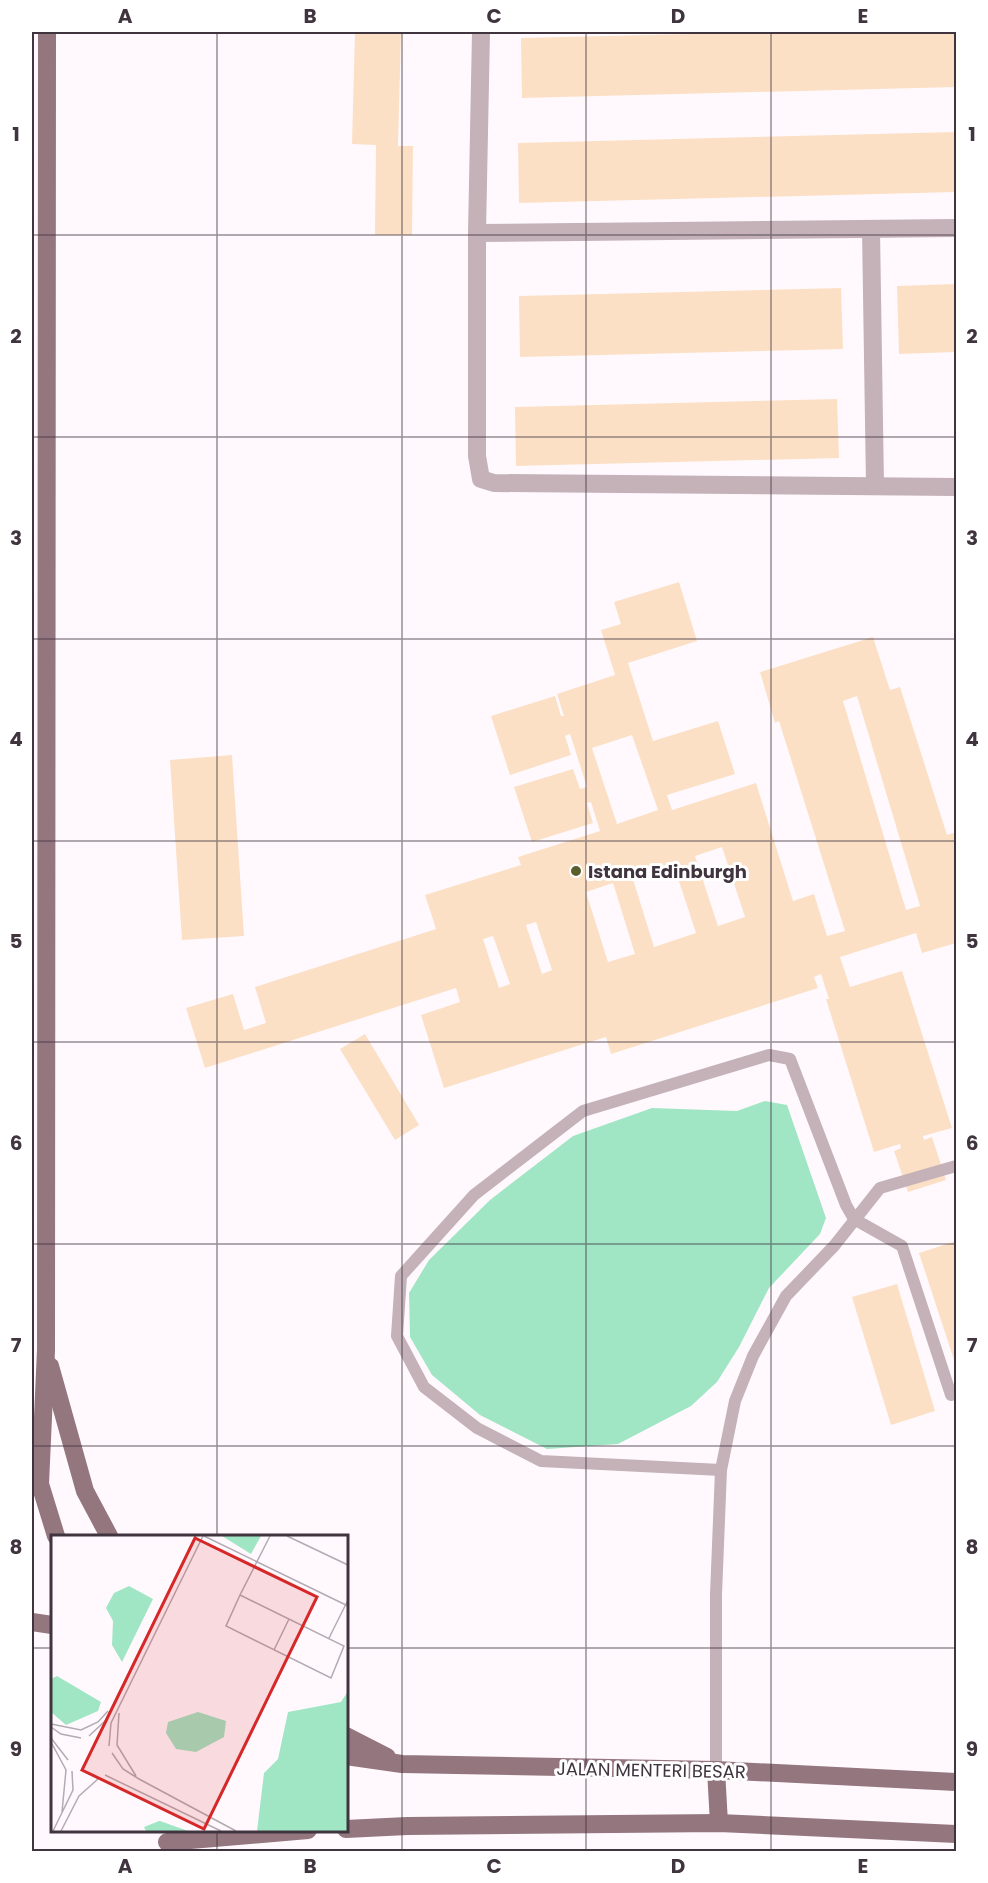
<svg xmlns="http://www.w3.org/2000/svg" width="988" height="1883" font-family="Poppins,sans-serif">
	<rect width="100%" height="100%" fill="#fff9fe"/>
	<path fill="#a0e6c4" d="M 765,1101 L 787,1105 L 826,1218 L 820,1234 L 769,1288 L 739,1347 L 717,1382 L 691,1406 L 618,1444 L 547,1449 L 480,1415 L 432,1375 L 410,1337 L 409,1293 L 429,1260 L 490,1200 L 573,1136 L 652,1108 L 737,1111 Z"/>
	<g fill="#fce0c6" fill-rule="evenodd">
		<path d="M 355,32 L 401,32 L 398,146 L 413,146 L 412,235 L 375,235 L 376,145 L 352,144 Z"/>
		<path d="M 778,32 L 956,32 L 956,87 L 522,98 L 521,38 Z"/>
		<path d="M 956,132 L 956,192 L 519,203 L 518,143 Z"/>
		<path d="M 956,284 L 956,352 L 899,354 L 897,286 Z"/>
		<path d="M 841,288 L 843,349 L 520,357 L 519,296 Z"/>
		<path d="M 837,399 L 839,458 L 516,466 L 515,407 Z"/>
		<path d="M 679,582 L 697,641 L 628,663 L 653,741 L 718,721 L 735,774 L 667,795 L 672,810 L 756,783 L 793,901 L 814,894 L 827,936 L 845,931 L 779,721 L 775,723 L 760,672 L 873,637 L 890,690 L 900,687 L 947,835 L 956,832 L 956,943 L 922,953 L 916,933 L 840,957 L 850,987 L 902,971 L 952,1128 L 923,1136 L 924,1140 L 932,1137 L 946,1180 L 908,1192 L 894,1151 L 901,1148 L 900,1144 L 874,1152 L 826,999 L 829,999 L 821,974 L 814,977 L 818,988 L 611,1054 L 606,1037 L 444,1088 L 421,1015 L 460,1002 L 456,988 L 205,1068 L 186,1008 L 233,994 L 244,1030 L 266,1023 L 255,987 L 436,929 L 425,895 L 521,865 L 518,857 L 600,831 L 591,802 L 587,803 L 593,823 L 532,842 L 514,787 L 573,769 L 580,789 L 587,787 L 570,734 L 565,736 L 571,755 L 510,775 L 491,716 L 555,696 L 561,716 L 564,716 L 557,694 L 615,675 L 601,630 L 621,624 L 614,602 ZM 857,696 L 920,906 L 906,910 L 843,701 ZM 632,735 L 658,810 L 617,824 L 592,748 ZM 722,847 L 745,917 L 718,926 L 695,856 ZM 673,863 L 696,933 L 654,947 L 632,876 ZM 613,883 L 635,954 L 608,962 L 586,892 ZM 536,922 L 552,970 L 542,974 L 526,925 ZM 493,936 L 510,984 L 499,988 L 483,939 Z"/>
		<path d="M 232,755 L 244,936 L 182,940 L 170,760 Z"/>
		<path d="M 365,1034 L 419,1125 L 395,1140 L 340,1049 Z"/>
		<path d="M 956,1241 L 956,1359 L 954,1360 L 919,1253 Z"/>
		<path d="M 897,1284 L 935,1411 L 891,1425 L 852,1297 Z"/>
	</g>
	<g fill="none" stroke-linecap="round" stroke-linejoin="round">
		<g stroke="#c4b2b8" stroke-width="12">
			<path d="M 721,1470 L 541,1461 L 477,1428 L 424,1387 L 397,1336 L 401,1276 L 474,1195 L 583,1111 L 769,1055 L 790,1059 L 846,1205 L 854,1219 L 902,1246 L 951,1395 L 956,1393"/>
			<path d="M 716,1770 L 716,1595 L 721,1470 L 735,1401 L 753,1356 L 786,1296 L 834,1246 L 880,1188 L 956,1166"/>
		</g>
		<g stroke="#c4b2b8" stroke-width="18">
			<path d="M 481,32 L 477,233 L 477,456 L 481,479 L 494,483 L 956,487"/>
			<path d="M 871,230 L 875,485"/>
			<path d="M 477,233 L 956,228"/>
		</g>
		<g stroke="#94767f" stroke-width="18">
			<path d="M 47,32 L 46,1350 L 40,1484 L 56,1536"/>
			<path d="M 50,1366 L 85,1491 L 109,1536"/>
			<path d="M 32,1622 L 52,1625"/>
			<path d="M 346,1736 L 387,1757"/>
			<path d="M 346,1756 L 402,1764 L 716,1770 L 956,1782"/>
			<path d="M 716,1770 L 719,1823"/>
			<path d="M 346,1829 L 407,1826 L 719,1823 L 956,1834"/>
			<path d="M 167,1842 L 308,1830"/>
		</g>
	</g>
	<path fill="none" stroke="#40353f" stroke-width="1.5" stroke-opacity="0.55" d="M 217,32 L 217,1536M 402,32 L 402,1852M 586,32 L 586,1852M 771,32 L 771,1852M 32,235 L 956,235M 32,437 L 956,437M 32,639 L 956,639M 32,841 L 956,841M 32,1042 L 956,1042M 32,1244 L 956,1244M 32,1446 L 956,1446M 32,1648 L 52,1648M 346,1648 L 956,1648M 217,1830 L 217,1852"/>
	<circle fill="#595e2c" stroke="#fff" stroke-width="2" cx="576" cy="871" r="6"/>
	<g text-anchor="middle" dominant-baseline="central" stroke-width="6" stroke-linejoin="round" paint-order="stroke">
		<g font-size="18" font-weight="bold" fill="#40353f" stroke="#fff" text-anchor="start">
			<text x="588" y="871">Istana Edinburgh</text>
		</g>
		<g font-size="18" fill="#40353f" stroke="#fff">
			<text transform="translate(651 1770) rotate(1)">JALAN MENTERI BESAR</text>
		</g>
	</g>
	<g transform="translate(51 1535)">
		<rect width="297" height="297" fill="#fff9fe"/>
		<path d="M 171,1 L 210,1 L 200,19 ZM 78,51 L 102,64 L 71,127 L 61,110 L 62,86 L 55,73 L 63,58 ZM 6,141 L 50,167 L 47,176 L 15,190 L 0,177 L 0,144 ZM 297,156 L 297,296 L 206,296 L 213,238 L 227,224 L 237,177 L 290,167 ZM 147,177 L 175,186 L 173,202 L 145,217 L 125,214 L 115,198 L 117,187 ZM 108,286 L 109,286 L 137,296 L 95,296 L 93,292 Z" fill="#a0e6c4"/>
		<path fill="none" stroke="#b3abb2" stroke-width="1.5" d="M 153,1 L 297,71M 236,1 L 297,30M 189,60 L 293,111 L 280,143 L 175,91 L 189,60 L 219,1M 278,103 L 297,65M 223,115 L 238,84M 68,178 L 66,210 L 85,241M 0,189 L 30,195 L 47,187 L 57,176M 0,192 L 10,199 L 30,203M 38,201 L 54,186 L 145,1M 0,203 L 17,225M 0,207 L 15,235 L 11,277M 58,211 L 60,188 L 152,1M 61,218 L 72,234 L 88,244 L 185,296M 54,240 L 170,296M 2,296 L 22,255 L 21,236M 10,296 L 28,261 L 47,244"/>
		<path fill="#d62828" fill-opacity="0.15" stroke="#d62828" stroke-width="3" d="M 144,3 L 266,62 L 153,294 L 31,235 Z"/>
		<rect width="297" height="297" fill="none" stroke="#40353f" stroke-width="3"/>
	</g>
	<rect width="988" height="1883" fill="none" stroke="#ffffff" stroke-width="66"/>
	<rect x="33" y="33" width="922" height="1817" fill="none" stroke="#40353f" stroke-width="2"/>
	<g font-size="20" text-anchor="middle" font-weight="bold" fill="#40353f">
		<text x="125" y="23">A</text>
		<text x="310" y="23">B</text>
		<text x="494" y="23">C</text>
		<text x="678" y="23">D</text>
		<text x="863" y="23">E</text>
		<text x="16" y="141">1</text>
		<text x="972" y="141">1</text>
		<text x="16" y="343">2</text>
		<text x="972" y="343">2</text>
		<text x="16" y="545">3</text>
		<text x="972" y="545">3</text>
		<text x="16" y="746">4</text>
		<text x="972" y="746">4</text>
		<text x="16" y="948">5</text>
		<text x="972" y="948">5</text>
		<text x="16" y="1150">6</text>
		<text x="972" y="1150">6</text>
		<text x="16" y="1352">7</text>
		<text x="972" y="1352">7</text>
		<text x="16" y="1554">8</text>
		<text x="972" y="1554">8</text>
		<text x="16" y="1756">9</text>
		<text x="972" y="1756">9</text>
		<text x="125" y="1873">A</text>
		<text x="310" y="1873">B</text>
		<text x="494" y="1873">C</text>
		<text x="678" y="1873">D</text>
		<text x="863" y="1873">E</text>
	</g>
</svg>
